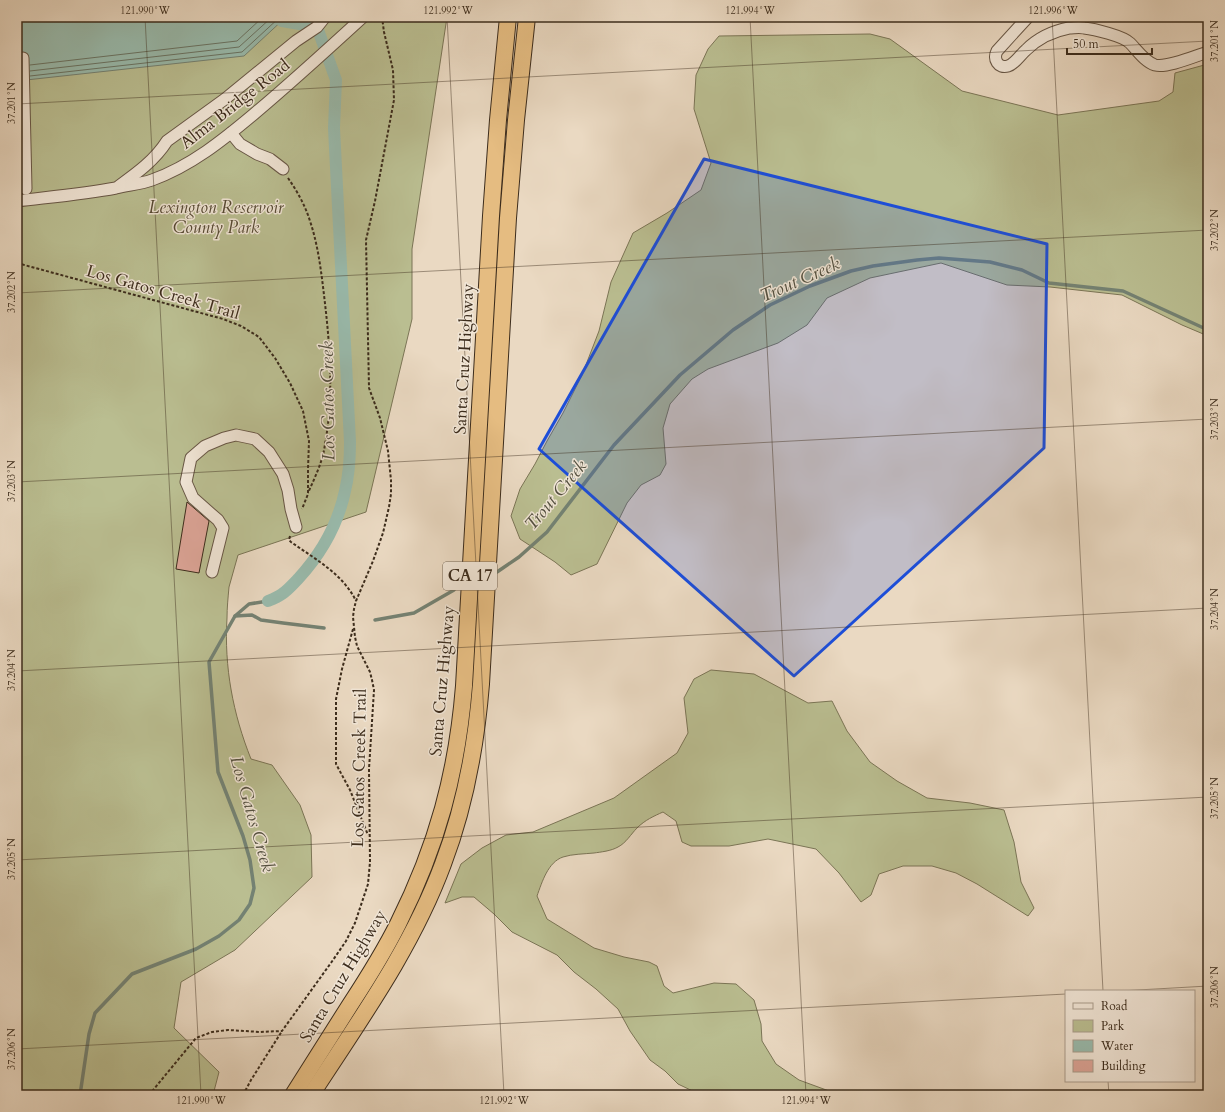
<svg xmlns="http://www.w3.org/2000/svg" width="1225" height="1112" font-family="Cardo,serif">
	<rect width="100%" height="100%" fill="#ead9c2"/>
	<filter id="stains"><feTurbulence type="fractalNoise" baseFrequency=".005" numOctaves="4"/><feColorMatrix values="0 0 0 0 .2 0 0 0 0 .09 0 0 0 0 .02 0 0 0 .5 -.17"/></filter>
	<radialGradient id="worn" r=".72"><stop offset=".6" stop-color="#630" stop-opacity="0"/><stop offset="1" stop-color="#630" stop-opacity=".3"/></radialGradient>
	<g fill="#babe91" stroke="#7b7556">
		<path d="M 17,17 L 447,17 L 412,249 L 412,319 L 366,512 L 238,555 C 235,566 232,576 229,587 C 228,598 227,608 227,618 C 224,667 233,714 251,759 L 272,765 L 300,805 L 311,835 L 312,877 L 235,950 L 181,982 L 174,1028 L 219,1072 L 213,1095 L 17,1095 Z"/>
		<path d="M 870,34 L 890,39 L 962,91 L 1058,115 L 1159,101 L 1173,92 L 1175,73 L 1208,64 L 1208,336 L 1182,325 L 1122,295 L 1050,287 L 1007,285 L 941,263 L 870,278 L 827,298 L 807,325 L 778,343 L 708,369 L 692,379 L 670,404 L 663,428 L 666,464 L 660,475 L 641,485 L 627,503 L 597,564 L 571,575 L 555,562 L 520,539 L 511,516 L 520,489 L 535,464 L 547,441 L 563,413 L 582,375 L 599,331 L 611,282 L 633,233 L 667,213 L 701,190 L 711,163 L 694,109 L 696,75 L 708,49 L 719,36 Z"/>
		<path d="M 711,670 L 754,674 L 808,703 L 832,701 L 847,731 L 870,762 L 897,781 L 927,798 L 970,803 L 1004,810 L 1014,842 L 1021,882 L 1034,908 L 1028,916 L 977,884 L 956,873 L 932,866 L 903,866 L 879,874 L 871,895 L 861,902 L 839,873 L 816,849 L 768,839 L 729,846 L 691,846 L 682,842 L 676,821 L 663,812 C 654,816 645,820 637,828 C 631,834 626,843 618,847 C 611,851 601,852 594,853 C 584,854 572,854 563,857 C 548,862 542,882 537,896 L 547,919 L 594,948 L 624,957 L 649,962 L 657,966 L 664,986 L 673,993 L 714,983 L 736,984 L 754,1000 L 761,1024 L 762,1041 L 776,1064 L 799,1080 L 840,1095 L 701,1095 L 678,1084 L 665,1071 L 650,1060 L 630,1031 L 618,1009 L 596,989 L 574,972 L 557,955 L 512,932 L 494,914 L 474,897 L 462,897 L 445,903 L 461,864 L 482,848 L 506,835 L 533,832 L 614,798 L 677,753 L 688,733 L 684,698 L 694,679 Z"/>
	</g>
	<path fill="#99bbad" stroke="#748273" d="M 17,17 L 286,17 L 244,56 L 17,81 Z"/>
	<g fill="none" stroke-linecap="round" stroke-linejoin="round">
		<g stroke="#6a7464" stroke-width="1">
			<path d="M 30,65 L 237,41 L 263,17"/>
			<path d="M 30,71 L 239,47 L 272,17"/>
			<path d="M 30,76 L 242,52 L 280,17"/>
		</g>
		<g stroke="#748273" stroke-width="3.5">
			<path d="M 497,572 L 519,557 L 547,532 L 614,445 L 680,375 L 733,330 L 770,305 L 810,286 L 851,271 L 873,266 L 917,260 L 939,258 L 990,262 L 1022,270 L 1049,283 L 1123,291 L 1208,330"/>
			<path d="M 235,616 L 252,615 L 261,620 L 283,623 L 324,628"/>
			<path d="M 375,620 L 414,613 L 454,590"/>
			<path d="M 80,1095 L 89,1034 L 95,1013 L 132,974 L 196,949 L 219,936 L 239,920 L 250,904 L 254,888 L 250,860 L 243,836 L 218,772 L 209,662 L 235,616 L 249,604 L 268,601"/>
		</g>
		<path stroke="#99bbad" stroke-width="12" d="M 268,601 C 273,599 278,597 282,594 C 288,590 293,584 298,579 C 321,554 338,524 345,491 C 349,475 350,458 350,442 L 334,128 L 336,80 L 317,27 L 282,21"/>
	</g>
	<path fill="#dda598" stroke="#3c2c1c" d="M 187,502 L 209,521 L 199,573 L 176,569 Z"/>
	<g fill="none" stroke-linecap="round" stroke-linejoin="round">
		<g stroke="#685746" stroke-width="13">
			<g id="minor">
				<path d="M 1028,17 L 997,51 C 993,59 998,69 1008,66 C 1015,64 1020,55 1026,50 C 1037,39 1053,31 1069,28 C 1074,28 1079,27 1084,28 C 1094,29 1123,36 1130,43 C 1137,50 1145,62 1155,65 C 1168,68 1195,56 1208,52"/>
				<path d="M 23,58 L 26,189"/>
				<path d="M 231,133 L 240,144 L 257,154 L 270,159 L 283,169"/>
				<path d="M 119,186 C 137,173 155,160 167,141 L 225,99 L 296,41 L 317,27 L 325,17"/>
				<path d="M 17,201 C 50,197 84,194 116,188 C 128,185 141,184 152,180 C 191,166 223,140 254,114 C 291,83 327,50 363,17"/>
				<path d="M 212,572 L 223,528 L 218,520 L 193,498 L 186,482 L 191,458 L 205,446 L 224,438 L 236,435 L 255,439 L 269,452 L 283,474 L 288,490 L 291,509 L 296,527"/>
			</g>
		</g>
		<g stroke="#3c2c1c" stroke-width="18">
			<g id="highway">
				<path d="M 293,1095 C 312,1065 331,1035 350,1005 C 367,979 384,952 398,924 C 437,846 457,773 464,686 L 491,216 L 498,120 L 508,17"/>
				<path d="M 311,1095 C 359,1021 412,948 443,864 C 465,806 476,746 481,684 L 508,218 L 516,120 L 527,17"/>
			</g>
		</g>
		<g stroke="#3c2c1c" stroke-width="2" stroke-dasharray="3 2" stroke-linecap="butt">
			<path d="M 288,178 C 297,191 305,205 310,221 C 318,245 321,270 324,295 C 330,345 334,395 325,444 C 323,461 315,477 308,493"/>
			<path d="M 17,263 L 223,319 L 241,326 L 259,337 L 275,358 L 290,383 L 303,411 L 309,441 L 308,469 L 308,494 L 302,509"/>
			<path d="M 290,536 L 289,540 L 291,542 C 315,559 343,574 356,601"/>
			<path d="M 353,629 L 342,669 L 336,699 L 336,764 L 350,790 L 368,835"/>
			<path d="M 149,1095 L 196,1038 L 212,1032 L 228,1030 L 260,1032 L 282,1031 L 333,960 L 346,941 L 355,923 L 368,884 L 370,862 L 369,769 L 374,690 L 372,680 L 370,672 L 357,646 L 355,637 L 353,617 L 354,609 L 356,601 L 373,561 L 383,533 L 389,507 L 391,494 L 391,480 L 388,451 L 380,418 L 369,388 L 366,240 L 375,201 L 394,100 L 393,70 L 384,32 L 382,17"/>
			<path d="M 243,1095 L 251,1080 L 282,1031"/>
		</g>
		<use href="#minor" stroke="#f1e6d7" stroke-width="11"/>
		<use href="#highway" stroke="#e5bc81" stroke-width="16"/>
	</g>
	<path fill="#1d4ed8" fill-opacity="0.2" stroke="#1d4ed8" stroke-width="3" stroke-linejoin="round" d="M 704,159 L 1047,244 L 1044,448 L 794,676 L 539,449 Z"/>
	<path fill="none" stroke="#3c2c1c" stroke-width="1" stroke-opacity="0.45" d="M 145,17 L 201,1095M 447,17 L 504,1095M 750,17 L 806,1095M 1052,17 L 1103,991M 17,104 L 1208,41M 17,293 L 1208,230M 17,482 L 1208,419M 17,671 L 1208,608M 17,860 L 1208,797M 1120,991 L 1208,986M 17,1049 L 1066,994M 1108,1081 L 1109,1095"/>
	<g text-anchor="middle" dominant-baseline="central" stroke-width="3" stroke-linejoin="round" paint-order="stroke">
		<rect fill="#f1e6d7" stroke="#726454" stroke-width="1" x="443" y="562" width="54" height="28" rx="3"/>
		<g font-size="16" font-weight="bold" fill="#3c2c1c">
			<text x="470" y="576">CA 17</text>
		</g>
		<g font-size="17" fill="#3c2c1c" stroke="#f1e6d7">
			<text transform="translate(235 104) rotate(-38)">Alma Bridge Road</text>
			<text transform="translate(163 292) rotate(16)">Los Gatos Creek Trail</text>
			<text transform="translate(464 359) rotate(-87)">Santa Cruz Highway</text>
			<text transform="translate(442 681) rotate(-85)">Santa Cruz Highway</text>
			<text transform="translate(359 768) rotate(-89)">Los Gatos Creek Trail</text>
			<text transform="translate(343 976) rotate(-59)">Santa Cruz Highway</text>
		</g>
		<g font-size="17" font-style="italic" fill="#554933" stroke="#f1e6d7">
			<text x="216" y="207">Lexington Reservoir<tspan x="216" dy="20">County Park</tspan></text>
		</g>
		<g font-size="18" font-style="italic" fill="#535040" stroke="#f1e6d7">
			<text transform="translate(800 280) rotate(-24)">Trout Creek</text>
			<text transform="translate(328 401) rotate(-91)">Los Gatos Creek</text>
			<text transform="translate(556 495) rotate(-50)">Trout Creek</text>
			<text transform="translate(252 814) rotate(74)">Los Gatos Creek</text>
		</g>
	</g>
	<rect width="1225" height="1112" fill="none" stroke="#ead9c2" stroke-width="44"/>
	<rect x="1065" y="990" width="130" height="92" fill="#f1e6d7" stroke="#a99c8c"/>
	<rect x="1073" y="1003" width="20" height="6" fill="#f1e6d7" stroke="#a99c8c"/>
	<text x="1101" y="1010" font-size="12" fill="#3c2c1c">Road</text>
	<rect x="1073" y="1020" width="20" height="12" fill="#babe91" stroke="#a99c8c"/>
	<text x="1101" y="1030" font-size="12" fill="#3c2c1c">Park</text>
	<rect x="1073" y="1040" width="20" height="12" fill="#99bbad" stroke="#a99c8c"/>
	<text x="1101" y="1050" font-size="12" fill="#3c2c1c">Water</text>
	<rect x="1073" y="1060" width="20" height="12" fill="#dda598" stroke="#a99c8c"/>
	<text x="1101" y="1070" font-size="12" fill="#3c2c1c">Building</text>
	<path d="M1067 48v6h85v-6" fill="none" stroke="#3c2c1c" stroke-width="2"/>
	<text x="1073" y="48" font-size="12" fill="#3c2c1c" stroke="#f1e6d7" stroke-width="3" paint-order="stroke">50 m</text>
	<rect x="22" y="22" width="1181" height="1068" fill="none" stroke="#3c2c1c" stroke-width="1.5"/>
	<g font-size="10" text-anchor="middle" fill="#3c2c1c">
		<text x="145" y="14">121.990°W</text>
		<text x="448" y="14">121.992°W</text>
		<text x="750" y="14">121.994°W</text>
		<text x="1053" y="14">121.996°W</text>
		<text transform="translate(1214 41) rotate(-90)" y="4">37.201°N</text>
		<text transform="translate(11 103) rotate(-90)" y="4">37.201°N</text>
		<text transform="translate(1214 230) rotate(-90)" y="4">37.202°N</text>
		<text transform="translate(11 292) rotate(-90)" y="4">37.202°N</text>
		<text transform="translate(1214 419) rotate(-90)" y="4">37.203°N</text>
		<text transform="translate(11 481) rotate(-90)" y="4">37.203°N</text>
		<text transform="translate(1214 609) rotate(-90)" y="4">37.204°N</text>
		<text transform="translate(11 670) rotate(-90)" y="4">37.204°N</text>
		<text transform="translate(1214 798) rotate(-90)" y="4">37.205°N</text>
		<text transform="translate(11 859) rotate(-90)" y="4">37.205°N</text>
		<text transform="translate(1214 987) rotate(-90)" y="4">37.206°N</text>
		<text transform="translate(11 1049) rotate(-90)" y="4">37.206°N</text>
		<text x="201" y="1104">121.990°W</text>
		<text x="504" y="1104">121.992°W</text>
		<text x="806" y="1104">121.994°W</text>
	</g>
	<rect width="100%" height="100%" filter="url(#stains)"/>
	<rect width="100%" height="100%" fill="url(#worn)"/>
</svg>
